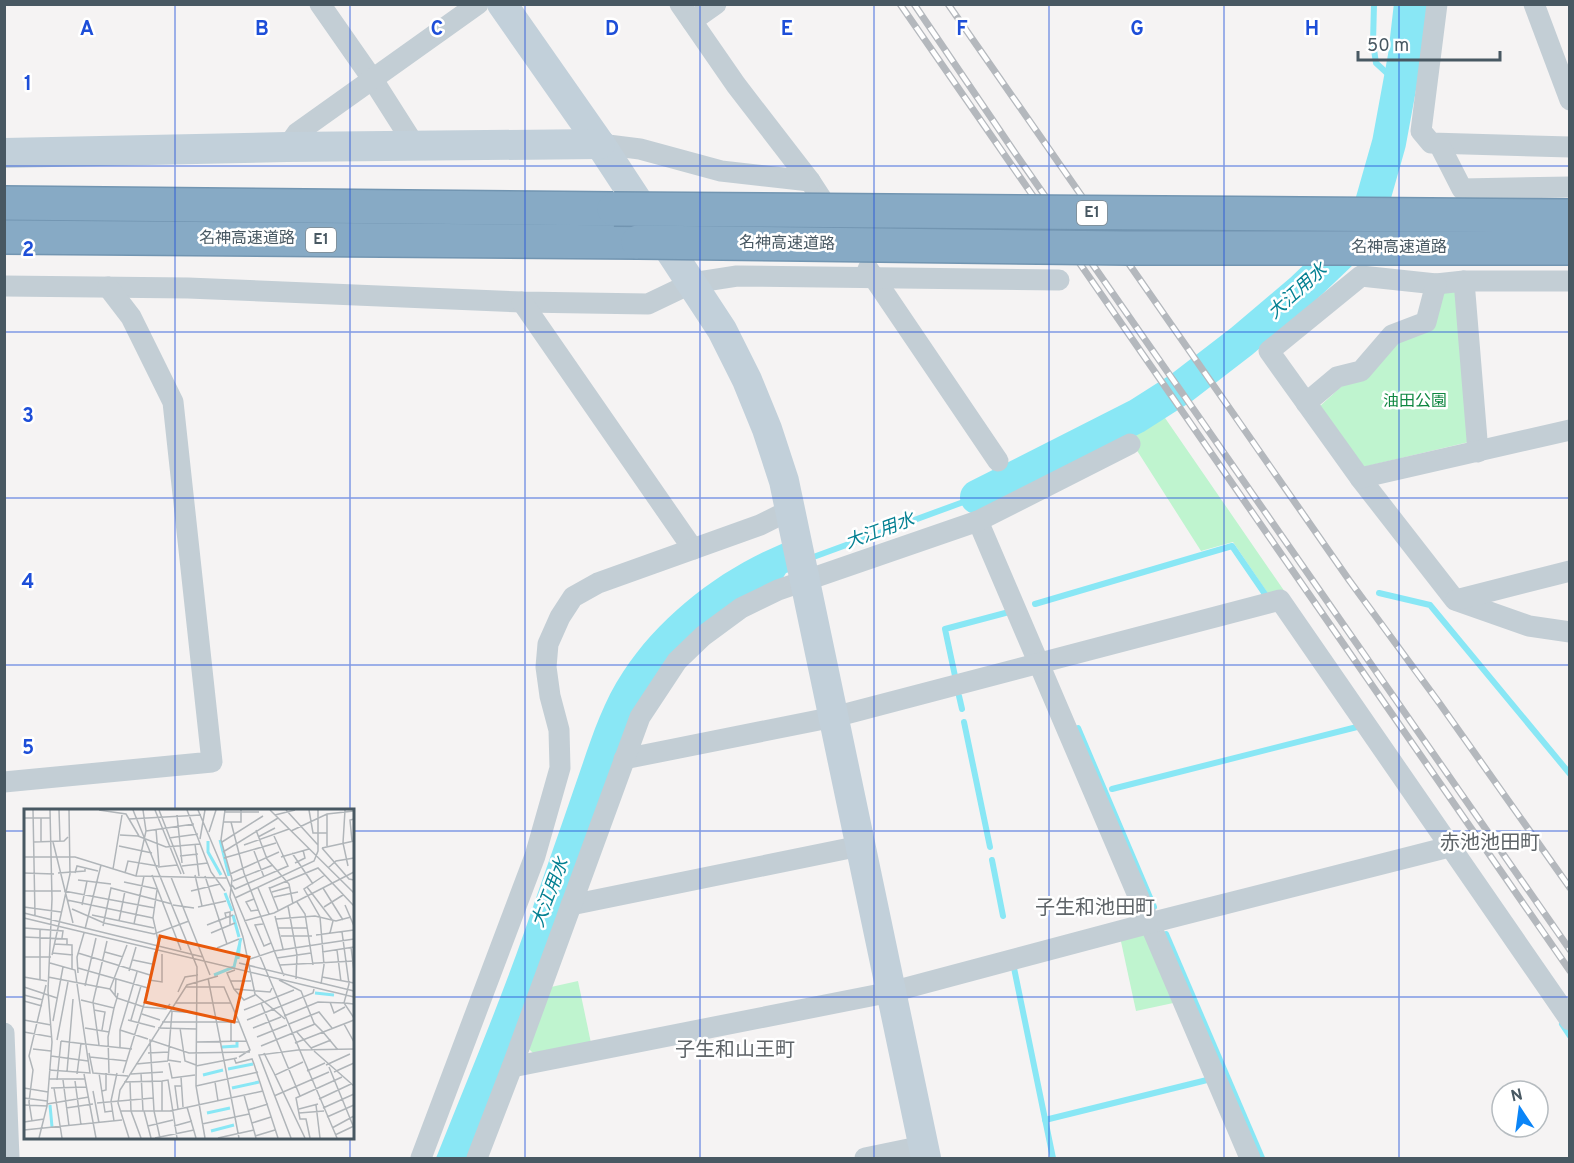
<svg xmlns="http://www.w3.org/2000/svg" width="1574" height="1163" font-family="Overpass,'Noto Sans JP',sans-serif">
	<rect width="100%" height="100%" fill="#f5f3f3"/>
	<g fill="#bff4cf">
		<path d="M 1457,291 L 1469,442 L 1363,467 L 1319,407 L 1444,292 Z"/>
		<path d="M 1163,415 L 1285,592 L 1269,595 L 1233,542 L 1201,551 L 1129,438 Z"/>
		<path d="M 1146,934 L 1178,1002 L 1136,1011 L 1120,937 Z"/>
		<path d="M 578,981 L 591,1043 L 535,1055 L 528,1048 L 551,987 Z"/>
	</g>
	<path fill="#89e7f5" d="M 800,537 L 808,566 L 786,573 L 781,581 L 671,658 L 468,1158 L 436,1158 C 466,1083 498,1007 525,930 C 542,880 560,830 577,780 C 590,743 601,705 623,672 C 664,610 731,561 800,537 Z"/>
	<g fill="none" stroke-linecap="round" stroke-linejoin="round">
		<g stroke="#89e7f5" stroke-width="6">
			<path d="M 1374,4 L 1373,43 L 1376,63 L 1400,85"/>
			<path d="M 808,559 L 977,497"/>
			<path d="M 1379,593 L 1430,605 L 1570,774"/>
			<path d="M 1035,604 L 1232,546 L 1267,597"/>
			<path d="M 955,676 L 945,629 L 1009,612"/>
			<path d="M 959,696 L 962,709"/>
			<path d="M 964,722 L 990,847"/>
			<path d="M 1078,728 L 1154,907"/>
			<path d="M 1112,789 L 1357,727"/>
			<path d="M 992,860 L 1003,916"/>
			<path d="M 1166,934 L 1262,1158"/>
			<path d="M 1014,968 L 1053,1158"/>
			<path d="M 1562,1024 L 1570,1036"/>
			<path d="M 1045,1120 L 1207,1080"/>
		</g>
		<path stroke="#89e7f5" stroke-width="34" d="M 977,497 L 1137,416 L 1181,388 L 1242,341 L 1301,291 L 1364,231 L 1389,143 L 1405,56 L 1411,4"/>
		<g stroke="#7295b1" stroke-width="36">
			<g id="highway">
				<path d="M 4,203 L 614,209"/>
				<path d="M 4,237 L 638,242"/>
			</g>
		</g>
		<g stroke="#c3ced5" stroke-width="21">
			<path d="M 320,4 L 373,80 L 415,146"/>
			<path d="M 680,4 L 736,85 L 810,181 L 834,218"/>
			<path d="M 1437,4 L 1421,131 L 1431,143 L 1570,147"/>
			<path d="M 1534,4 L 1570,100"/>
			<path d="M 692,21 L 716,4"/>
			<path d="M 600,144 L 640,149 L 721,171 L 810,181"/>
			<path d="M 1439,144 L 1462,189 L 1570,187"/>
			<path d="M 287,147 L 297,133 L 478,4"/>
			<path d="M 868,269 L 998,461"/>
			<path d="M 1464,281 L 1478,452"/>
			<path d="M 1570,281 L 1464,281 L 1436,284 L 1361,276 L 1269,351 L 1360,478 L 1455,600 L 1529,626 L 1570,632"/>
			<path d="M 4,286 L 188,288 L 522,302 L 648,304 L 692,283 L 737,276 L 1059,280"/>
			<path d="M 522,302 L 693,549"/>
			<path d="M 1306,403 L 1337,377 L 1361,371 L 1392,335 L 1426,322 L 1436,284"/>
			<path d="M 1360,478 L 1570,430"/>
			<path d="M 978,521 L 1250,1158"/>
			<path d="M 1456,600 L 1570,571"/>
			<path d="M 624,759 L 834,717 L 1280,600 L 1570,1020"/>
			<path d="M 4,782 L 212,762 L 173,402 L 131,317 L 108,287"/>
			<path d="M 571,905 L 860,846"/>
			<path d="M 4,1033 L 9,1158"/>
			<path d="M 512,1067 L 891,992 L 1150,923 L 1449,847"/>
			<path d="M 421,1158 L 535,856 L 560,768 L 559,730 L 550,696 L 546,667 L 548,644 L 560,617 L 573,597 L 598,583 L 760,525 L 790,510"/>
			<path d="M 477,1158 L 512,1067 L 640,717 L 677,661 L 703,636 L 741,608 L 778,590 L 978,521 L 1130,444"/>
			<path d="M 865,1158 L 923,1146"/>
		</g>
		<g stroke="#c2d0da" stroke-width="30">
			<path d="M 502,4 L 600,144 L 722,330 L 747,380 L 767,429 L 784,481 L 926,1158"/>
			<path d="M 4,153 L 287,147 L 600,144"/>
		</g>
		<use href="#highway" stroke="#87aac5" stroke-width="33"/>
		<g stroke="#b4b8bd" stroke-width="7">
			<g id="rail">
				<path d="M 900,4 L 1570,971"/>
				<path d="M 914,4 L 1013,150 L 1570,950"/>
				<path d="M 948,4 L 1349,580 L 1440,704 L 1570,888"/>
			</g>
		</g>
		<use href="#rail" stroke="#fff" stroke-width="4.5" stroke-dasharray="14" stroke-linecap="butt"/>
		<g stroke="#7295b1" stroke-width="36" stroke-linecap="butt">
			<g id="highway-bridge">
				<path d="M 614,209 L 1570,216"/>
				<path d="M 638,242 L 1127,248 L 1570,248"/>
			</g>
		</g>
		<use href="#highway-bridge" stroke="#87aac5" stroke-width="33"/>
	</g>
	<path fill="none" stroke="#1d4ed8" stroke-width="1.5" stroke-opacity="0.55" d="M 175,4 L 175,810M 350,4 L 350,810M 525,4 L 525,1158M 700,4 L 700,1158M 874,4 L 874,1158M 1049,4 L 1049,1158M 1224,4 L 1224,1158M 1399,4 L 1399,1158M 4,166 L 1570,166M 4,332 L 1570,332M 4,498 L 1570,498M 4,665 L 1570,665M 4,831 L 26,831M 352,831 L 1570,831M 4,997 L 26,997M 352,997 L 1570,997M 175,1138 L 175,1158M 350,1138 L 350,1158"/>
	<g text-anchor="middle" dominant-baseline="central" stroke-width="5" stroke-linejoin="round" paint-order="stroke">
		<g fill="#fff" stroke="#7f8a91" stroke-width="1.5">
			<rect x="1077" y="201" width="30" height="24" rx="4.5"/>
			<rect x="306" y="228" width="30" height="24" rx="4.5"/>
		</g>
		<g font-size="15" font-weight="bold" fill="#485862">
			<text x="1092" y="213">E1</text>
			<text x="321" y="240">E1</text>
		</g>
		<g font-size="16" fill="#485862" stroke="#fff">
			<text x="247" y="239">名神高速道路</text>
			<text transform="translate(787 244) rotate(1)">名神高速道路</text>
			<text x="1399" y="248">名神高速道路</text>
		</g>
		<g font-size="16" fill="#0f8741" stroke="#fff">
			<text x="1415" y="402">油田公園</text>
		</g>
		<g font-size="18" font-style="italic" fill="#048092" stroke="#fff">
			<text transform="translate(1298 292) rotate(-42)">大江用水</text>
			<text transform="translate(880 532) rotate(-20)">大江用水</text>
			<text transform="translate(551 893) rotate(-69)">大江用水</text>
		</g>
		<g font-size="20" fill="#5e6468" stroke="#fff">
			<text x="1490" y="844">赤池池田町</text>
			<text x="1095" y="909">子生和池田町</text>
			<text x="735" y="1051">子生和山王町</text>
		</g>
	</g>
	<g transform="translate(24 809)">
		<rect width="330" height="330" fill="#f5f3f3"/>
		<path fill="none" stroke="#89e7f5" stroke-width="3" d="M 196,31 L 205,67M 184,32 L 184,43 L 197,66M 201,84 L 208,102M 209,106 L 215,128M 214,150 L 216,132M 190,166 L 210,158 L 217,129M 291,184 L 310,186M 198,238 L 213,237 L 213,233M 204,260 L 229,255M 179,266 L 199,261M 208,279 L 235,273M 26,296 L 28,318M 183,304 L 206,299M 187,322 L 210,316"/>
		<path fill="none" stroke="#b0b5b9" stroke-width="1.5" d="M 9,1 L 11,106M 35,1 L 36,32M 75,1 L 102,5 L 115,27M 109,1 L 173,158 L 172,277 L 181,329M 131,1 L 157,65M 135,1 L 160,65M 163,1 L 187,63 L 201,82M 174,1 L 313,329M 201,1 L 197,31 L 208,70 L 206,88 L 219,128 L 231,185 L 261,210M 246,1 L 330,84M 262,1 L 294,36M 285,1 L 289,24 L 303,24M 321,1 L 319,34 L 324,57M 200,3 L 235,3M 153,6 L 158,54M 251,6 L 271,1M 0,9 L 26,9M 17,9 L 17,33M 105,10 L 177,6M 199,13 L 217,13 L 217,1M 207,13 L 220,64 L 260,167M 132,20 L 135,57M 232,21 L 243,50 L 265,75 L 269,95M 122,22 L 170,15M 267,22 L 303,5 L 330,2M 185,23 L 192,1M 96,26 L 114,27 L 142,38 L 176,35M 234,28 L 251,19M 145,29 L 174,25M 176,30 L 181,1M 328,32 L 326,11 L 330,10M 9,33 L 40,32 L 44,28M 29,33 L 49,114M 198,33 L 239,7M 171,35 L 175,67M 220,36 L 265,20M 95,37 L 128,44M 303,37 L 303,5M 298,39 L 325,70 L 330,71M 298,39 L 330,32M 230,42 L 240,68M 199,43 L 254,9M 268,44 L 289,75M 156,47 L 174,45M 0,48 L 51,48 L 112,67 L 202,69M 257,48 L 285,40M 200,49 L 252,34M 271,54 L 281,49 L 279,41M 158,57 L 184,54M 134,58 L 153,56M 304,59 L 312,52 L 330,49M 89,60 L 98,6M 0,64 L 30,65M 34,64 L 61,62 L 61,59M 51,64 L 53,57 L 74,62M 101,64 L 104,52 L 134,57M 206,65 L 255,43M 128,66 L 157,141M 171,66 L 178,97M 112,67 L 122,22 L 119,1M 181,67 L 203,135M 147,68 L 186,166M 54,71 L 87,75M 209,72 L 249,56M 100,73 L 133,80M 208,76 L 211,80 L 264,57 L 250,27M 245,78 L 254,101M 283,78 L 309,112 L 306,124M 234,79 L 245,105M 246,79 L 294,59 L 330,97M 299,79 L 319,111M 133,81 L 129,109 L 135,136M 0,82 L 37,82M 40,82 L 131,99M 167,82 L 196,75M 248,83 L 266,78M 250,88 L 274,83M 211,89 L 290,52 L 294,42 L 294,1M 230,90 L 222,93 L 227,102 L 234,101M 43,91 L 129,109M 273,93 L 281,105 L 289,156M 58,96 L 63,72M 149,96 L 170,99M 321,96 L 330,117M 264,97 L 273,146 L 272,170M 0,98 L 37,103M 174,98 L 202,92M 300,98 L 319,86M 48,100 L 80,114 L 130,125 L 165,112M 0,104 L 179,148M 68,106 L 130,119M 251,107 L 259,140M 202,108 L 201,104 L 206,103 L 206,116M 0,109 L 330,188M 252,110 L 291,107 L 312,112 L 327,108M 95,112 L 101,82M 220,112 L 250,104 L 330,63M 110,115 L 120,67M 239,115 L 231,116 L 240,137 L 247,134M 183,116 L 209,106M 79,117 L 87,79 L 148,95M 0,119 L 39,122 L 38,129M 254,119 L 283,119M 61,120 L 77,56M 187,124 L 211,114M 292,126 L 330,121M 257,127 L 288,127M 0,128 L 43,130 L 43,136M 30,135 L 48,136 L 48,160M 327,138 L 330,162M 193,139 L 215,130M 313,141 L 317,173M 81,143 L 99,148M 298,143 L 330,138M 28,144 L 49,146M 54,144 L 126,166M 28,146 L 46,65 L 45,1M 0,148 L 27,148M 253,149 L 287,144M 109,151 L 128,155M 223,151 L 250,142 L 330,130M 215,154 L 330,182M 256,156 L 330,152M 54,159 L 124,179M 211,161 L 203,164 L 210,180 L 220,191 L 231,186M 105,162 L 112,138M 54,164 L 53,148 L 60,124M 0,168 L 23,172M 24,168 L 86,180M 298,168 L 330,174M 184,169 L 215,329M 16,170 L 16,120M 125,171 L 138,173 L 138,145M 255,171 L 277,182 L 290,214 L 299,223M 207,172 L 227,172M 297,175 L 300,156 L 296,108 L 280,80 L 301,66M 61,177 L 72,129M 0,178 L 33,189M 161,178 L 200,178 L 215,213M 210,180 L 246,183 L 248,179M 154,183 L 161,168 L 174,166M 94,184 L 93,189 L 120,198 L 142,200 L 146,195M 0,186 L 19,191M 91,187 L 92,169M 57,191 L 90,199 L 84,228 L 85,264M 0,192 L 18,197M 306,193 L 310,204 L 321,198M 151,194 L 207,194M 237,194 L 276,287M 330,195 L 320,194 L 330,209M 90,199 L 93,189 L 86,180 L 103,136M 70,201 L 81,203 L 78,221M 220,201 L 270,181M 146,202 L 173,204M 148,203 L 144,251 L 157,253M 118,205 L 136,211M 260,207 L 294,193 L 320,194 L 325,175 L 318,123M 0,211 L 27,216M 104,211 L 131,218M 107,211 L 117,177M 223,211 L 289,184 L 290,180M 29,212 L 39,158M 138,213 L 215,213 L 226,241 L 215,248M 207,213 L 207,232M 265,215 L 295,203 L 308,219M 320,215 L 330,233M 61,219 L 85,223M 134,219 L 173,220M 156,219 L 161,252 L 172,256M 229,219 L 257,208M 96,221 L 124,230M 272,222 L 288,240M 0,223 L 28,228M 299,223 L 314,241M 233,228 L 263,216M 33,231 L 44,173M 37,232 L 61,235M 172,233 L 222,232M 271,234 L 330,211M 61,235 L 108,240M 75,236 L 69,193 L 83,132M 237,237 L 291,215M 96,238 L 96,221 L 113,163M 287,239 L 307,231M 9,240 L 27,242M 274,241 L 330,240M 290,242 L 330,277M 65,244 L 69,264 L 104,267M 124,244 L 145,243M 240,244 L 251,266M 27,247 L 64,252M 66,248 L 103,252M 210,249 L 212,254 L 228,250 L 230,255 L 254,329M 279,253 L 251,266 L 281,329M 145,254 L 148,269 L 171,266M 112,255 L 144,252M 302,256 L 326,245M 172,257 L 213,249M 305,258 L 330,319M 25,261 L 66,264 L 51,161 L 26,154M 283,262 L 301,254M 43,263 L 49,190M 310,263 L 330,254M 75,264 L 81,303 L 88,302M 99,264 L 121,192 L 131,143M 117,264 L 119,302M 53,265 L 57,234M 60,265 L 72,329M 107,265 L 139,263M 157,268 L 159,298M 25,270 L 61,270M 33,271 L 37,232M 39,271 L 45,317M 51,272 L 57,316M 138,272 L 144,271 L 153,329M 100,273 L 138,272 L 138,302M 106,273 L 107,302 L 117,329M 191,273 L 194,292M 172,277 L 234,263M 0,279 L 24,283M 27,279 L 63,278M 30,279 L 38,329M 69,282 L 75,314M 78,282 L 82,281 L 82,264M 220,286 L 232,329M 250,287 L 305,263M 0,289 L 23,292M 295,290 L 327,275M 73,294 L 129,289M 23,295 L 65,288M 0,296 L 23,297M 292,296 L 296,329M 163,298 L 172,329M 42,299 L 69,295M 299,299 L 330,285M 154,300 L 151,277 L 157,277M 275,300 L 294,295M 224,301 L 244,295M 96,302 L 146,302 L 239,282M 120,302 L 127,329M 275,304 L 300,302M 303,308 L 330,296M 8,312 L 5,293 L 9,261 L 5,247 L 22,176M 90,312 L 87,292 L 93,264M 0,313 L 20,310M 228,314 L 247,308M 178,315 L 225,305M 124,317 L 149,311M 150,317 L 168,312M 308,319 L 330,307M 0,321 L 98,311M 311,326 L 330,317M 231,327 L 251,321M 15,329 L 23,297 L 28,233 L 24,182 L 28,90 L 26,1M 105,329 L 94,294 L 96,281 L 163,176 L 194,167M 131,329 L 170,321M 136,329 L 130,302 L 126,231 L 165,244 L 226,243M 194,329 L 230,321M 267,329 L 235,246 L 274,241M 286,329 L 282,310 L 276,310 L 272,289 L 318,268"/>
		<path fill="#e8590c" fill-opacity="0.15" stroke="#e8590c" stroke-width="3" d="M 136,127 L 225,148 L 210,213 L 121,193 Z"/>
		<rect width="330" height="330" fill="none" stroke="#485862" stroke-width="3"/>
	</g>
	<g font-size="20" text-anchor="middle" font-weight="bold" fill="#1d4ed8" stroke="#fff" stroke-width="5" stroke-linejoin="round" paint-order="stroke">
		<text x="87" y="35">A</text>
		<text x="262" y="35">B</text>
		<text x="437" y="35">C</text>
		<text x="612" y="35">D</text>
		<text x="787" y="35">E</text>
		<text x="962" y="35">F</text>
		<text x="1137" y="35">G</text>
		<text x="1312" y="35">H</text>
		<text x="28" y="90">1</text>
		<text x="28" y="256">2</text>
		<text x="28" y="422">3</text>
		<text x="28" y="588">4</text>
		<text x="28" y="754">5</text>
	</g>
	<rect width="1574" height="1163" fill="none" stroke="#485862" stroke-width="12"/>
	<g transform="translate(1520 1109) rotate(347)"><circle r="28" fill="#ffffff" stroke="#b6bcc0" stroke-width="1.5"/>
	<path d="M0-4.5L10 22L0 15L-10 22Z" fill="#0b85f7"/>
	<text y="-9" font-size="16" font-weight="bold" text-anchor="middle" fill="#485862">N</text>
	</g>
	<path d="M1358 51v9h142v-9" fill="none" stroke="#485862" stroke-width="3"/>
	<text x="1367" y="51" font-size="18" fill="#485862" stroke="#ffffff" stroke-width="4.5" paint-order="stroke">50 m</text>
</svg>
